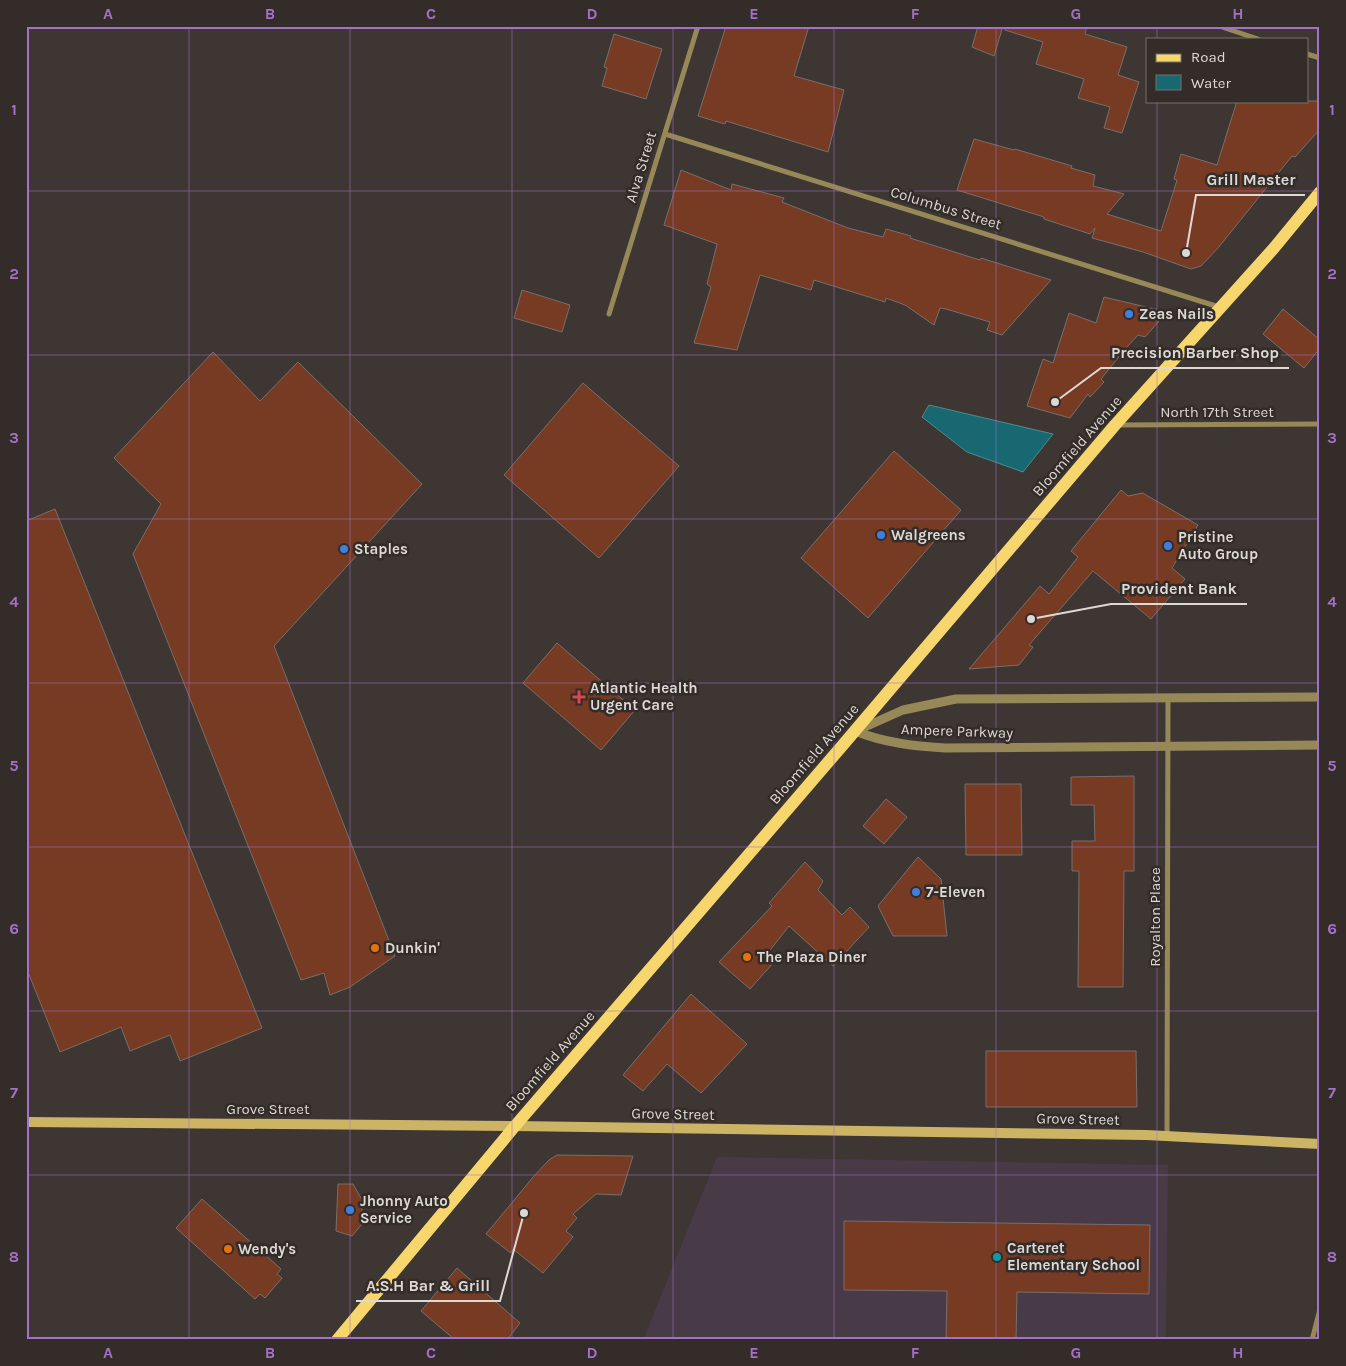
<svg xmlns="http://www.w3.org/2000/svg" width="1346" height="1366" font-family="Karla,sans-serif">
	<rect width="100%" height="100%" fill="#3d3632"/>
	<path fill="#493a47" d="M 717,1157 L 1168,1165 L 1166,1340 L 643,1340 Z"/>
	<path fill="#176870" stroke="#528a8e" d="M 929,405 L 1053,434 L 1023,472 L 967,452 L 922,417 Z"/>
	<g fill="#773a23" stroke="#786f6c">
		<path d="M 726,26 L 809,26 L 794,76 L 844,90 L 828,152 L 726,121 L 725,124 L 698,116 Z"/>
		<path d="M 978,26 L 1003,26 L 994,56 L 972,47 Z"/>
		<path d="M 1005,26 L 1087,26 L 1085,34 L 1127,47 L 1118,75 L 1139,82 L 1122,133 L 1104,128 L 1110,107 L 1078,98 L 1084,79 L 1036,64 L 1043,42 L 1005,30 Z"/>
		<path d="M 614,34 L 662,49 L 646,99 L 602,86 L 607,68 L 604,67 Z"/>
		<path d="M 1237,101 L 1320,101 L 1320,129 L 1295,157 L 1292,156 L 1218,248 L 1201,266 L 1191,269 L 1143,252 L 1092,238 L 1095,228 L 1090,234 L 1044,219 L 1044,217 L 957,190 L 974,139 L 1014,150 L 1015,149 L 1072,166 L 1071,168 L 1095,175 L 1093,186 L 1124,194 L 1107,214 L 1161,231 L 1177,180 L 1174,179 L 1181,154 L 1217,165 Z"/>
		<path d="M 681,170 L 731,190 L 732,184 L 784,198 L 782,202 L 848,228 L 883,237 L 886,229 L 911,236 L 910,238 L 980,260 L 981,258 L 1051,280 L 1002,335 L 987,330 L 990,322 L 946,309 L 940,308 L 934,325 L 905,305 L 886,298 L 885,302 L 814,280 L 811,290 L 760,275 L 737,350 L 694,343 L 711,287 L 707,284 L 717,244 L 664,225 Z"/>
		<path d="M 522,290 L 570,305 L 562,332 L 514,318 Z"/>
		<path d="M 1104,297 L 1167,312 L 1145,337 L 1138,335 L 1126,348 L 1101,379 L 1104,382 L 1090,397 L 1088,394 L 1070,418 L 1027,406 L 1043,359 L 1053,363 L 1069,313 L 1096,323 Z"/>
		<path d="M 1283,309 L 1320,340 L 1320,348 L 1304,368 L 1263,334 Z"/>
		<path d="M 213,352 L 260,401 L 298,362 L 422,484 L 274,646 L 395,956 L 350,987 L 330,995 L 324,973 L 301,980 L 133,554 L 161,504 L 114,458 Z"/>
		<path d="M 583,383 L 679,466 L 599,558 L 504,475 Z"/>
		<path d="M 894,451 L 961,510 L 868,618 L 801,558 Z"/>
		<path d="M 1121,490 L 1128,496 L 1143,493 L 1146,495 L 1198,525 L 1172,568 L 1185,579 L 1151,619 L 1093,571 L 1029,645 L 1033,647 L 1019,665 L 969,669 L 1040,586 L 1049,594 L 1078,557 L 1071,551 Z"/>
		<path d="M 55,509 L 262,1028 L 180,1061 L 170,1035 L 130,1051 L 121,1027 L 60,1052 L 26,967 L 26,521 Z"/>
		<path d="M 557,643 L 635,710 L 601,750 L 523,683 Z"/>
		<path d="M 1134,776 L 1134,871 L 1124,871 L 1123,987 L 1078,987 L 1079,871 L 1072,871 L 1072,841 L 1095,841 L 1094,805 L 1071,805 L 1071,777 Z"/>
		<path d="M 965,784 L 1021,784 L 1022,855 L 966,855 Z"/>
		<path d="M 886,799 L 907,817 L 884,844 L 863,826 Z"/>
		<path d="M 918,857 L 941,879 L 947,936 L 893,936 L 878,906 Z"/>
		<path d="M 805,862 L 823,881 L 818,890 L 842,915 L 850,907 L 869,927 L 833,966 L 789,926 L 767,954 L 775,961 L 750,989 L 719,962 L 772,906 L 769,903 Z"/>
		<path d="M 691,994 L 747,1044 L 701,1093 L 667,1064 L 643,1091 L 623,1075 Z"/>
		<path d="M 986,1051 L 1136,1051 L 1137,1107 L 986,1107 Z"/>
		<path d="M 557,1155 L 633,1156 L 621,1195 L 596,1194 L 573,1214 L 577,1218 L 566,1231 L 573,1237 L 543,1273 L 513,1249 L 511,1253 L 486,1234 L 534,1176 L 549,1160 Z"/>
		<path d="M 338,1184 L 353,1184 L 362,1200 L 362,1224 L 352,1236 L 336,1231 Z"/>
		<path d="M 202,1199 L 281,1269 L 277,1274 L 282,1278 L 265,1298 L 260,1294 L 255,1299 L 176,1228 Z"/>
		<path d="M 844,1221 L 1150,1225 L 1149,1294 L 1017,1292 L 1016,1340 L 946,1340 L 947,1291 L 844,1290 Z"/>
		<path d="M 457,1268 L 520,1323 L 507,1340 L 455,1340 L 421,1311 Z"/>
	</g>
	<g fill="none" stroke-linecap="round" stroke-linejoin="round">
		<g stroke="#978857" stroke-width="5">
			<path d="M 1219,26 L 1258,39"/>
			<path d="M 1307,54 L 1320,58"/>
			<path d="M 665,134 L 1219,307"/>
			<path d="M 609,314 L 698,26"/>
			<path d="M 1118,425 L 1320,424"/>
			<path d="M 1167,1136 L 1168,698"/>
			<path d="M 1312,1340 L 1320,1309"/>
		</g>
		<g stroke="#978857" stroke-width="9">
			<path d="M 858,730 L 903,710 L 956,699 L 1320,697"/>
			<path d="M 855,731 C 885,743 914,746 945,748 L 1320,745"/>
		</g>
		<path stroke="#cdb465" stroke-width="10" d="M 26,1122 L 515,1126 L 1146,1135 L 1320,1144"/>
		<path stroke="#f7d76d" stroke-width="12" d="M 337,1340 L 515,1126 L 842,746 L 1115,425 L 1274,248 L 1320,192"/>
	</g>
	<path fill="none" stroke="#a271c8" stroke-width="1" stroke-opacity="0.55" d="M 189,26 L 189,1340M 350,26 L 350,1340M 512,26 L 512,1340M 673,26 L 673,1340M 834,26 L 834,1340M 996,26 L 996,1340M 1157,26 L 1157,39M 1157,101 L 1157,1340M 26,191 L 1320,191M 26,355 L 1320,355M 26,519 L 1320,519M 26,683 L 1320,683M 26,847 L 1320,847M 26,1011 L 1320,1011M 26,1175 L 1320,1175"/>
	<g fill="#3f7fe0" stroke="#332c28" stroke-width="2">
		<circle cx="1129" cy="314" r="5"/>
		<circle cx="881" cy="535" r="5"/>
		<circle cx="1168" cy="546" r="5"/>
		<circle cx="344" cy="549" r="5"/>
		<circle cx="916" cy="892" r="5"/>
		<circle cx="350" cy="1210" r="5"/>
	</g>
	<path fill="#e0444e" stroke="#332c28" stroke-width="2" d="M576.5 689.5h5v5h5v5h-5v5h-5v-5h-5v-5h5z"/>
	<g fill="#e8710a" stroke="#332c28" stroke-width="2">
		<circle cx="375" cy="948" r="5"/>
		<circle cx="747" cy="957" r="5"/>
		<circle cx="228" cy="1249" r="5"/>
	</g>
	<circle fill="#0f9aa8" stroke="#332c28" stroke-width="2" cx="997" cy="1257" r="5"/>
	<g text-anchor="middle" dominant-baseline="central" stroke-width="5" stroke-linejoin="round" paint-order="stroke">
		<g font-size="15" fill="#dcd8d5" stroke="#332c28">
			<text transform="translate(641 167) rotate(-73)">Alva Street</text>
			<text transform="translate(946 208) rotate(17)">Columbus Street</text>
			<text x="1217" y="412">North 17th Street</text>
			<text transform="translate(1077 446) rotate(-49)">Bloomfield Avenue</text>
			<text transform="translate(957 731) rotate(2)">Ampere Parkway</text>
			<text transform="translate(814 754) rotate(-49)">Bloomfield Avenue</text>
			<text transform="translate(1155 917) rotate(-90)">Royalton Place</text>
			<text transform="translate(550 1061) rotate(-49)">Bloomfield Avenue</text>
			<text x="268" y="1109">Grove Street</text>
			<text transform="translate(673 1114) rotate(1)">Grove Street</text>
			<text transform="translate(1078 1119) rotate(1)">Grove Street</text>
		</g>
		<g font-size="15" font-weight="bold" fill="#dcd8d5" stroke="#332c28" text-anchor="start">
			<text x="1139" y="314">Zeas Nails</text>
			<text x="891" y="535">Walgreens</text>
			<text x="1178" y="537">Pristine<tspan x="1178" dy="17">Auto Group</tspan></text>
			<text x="354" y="549">Staples</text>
			<text x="590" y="688">Atlantic Health<tspan x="590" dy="17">Urgent Care</tspan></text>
			<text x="926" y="892">7-Eleven</text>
			<text x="385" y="948">Dunkin'</text>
			<text x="757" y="957">The Plaza Diner</text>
			<text x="360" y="1201">Jhonny Auto<tspan x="360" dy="17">Service</tspan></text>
			<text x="1007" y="1248">Carteret<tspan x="1007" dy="17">Elementary School</tspan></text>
			<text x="238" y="1249">Wendy's</text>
		</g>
	</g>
	<path fill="none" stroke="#dcd8d5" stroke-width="2" d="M1186 253L1196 195H1305M1055 402L1101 368H1289M1031 619L1111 604H1247M524 1213L500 1301H356"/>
	<g fill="#dcd8d5" stroke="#332c28" stroke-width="2">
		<circle cx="1186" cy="253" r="5"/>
		<circle cx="1055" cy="402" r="5"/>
		<circle cx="1031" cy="619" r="5"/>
		<circle cx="524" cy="1213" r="5"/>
	</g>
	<g font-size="16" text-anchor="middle" font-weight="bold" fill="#dcd8d5" stroke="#332c28" stroke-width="5" stroke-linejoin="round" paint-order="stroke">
		<text x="1251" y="185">Grill Master</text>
		<text x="1195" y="358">Precision Barber Shop</text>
		<text x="1179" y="594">Provident Bank</text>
		<text x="428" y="1291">A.S.H Bar &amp; Grill</text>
	</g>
	<rect width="1346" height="1366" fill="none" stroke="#332c28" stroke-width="55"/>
	<rect x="1146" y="38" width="162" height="65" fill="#332c28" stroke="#77716d"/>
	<rect x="1156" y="54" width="25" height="8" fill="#f7d76d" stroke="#77716d"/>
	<text x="1191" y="62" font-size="15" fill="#dcd8d5">Road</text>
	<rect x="1156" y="75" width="25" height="15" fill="#176870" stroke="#77716d"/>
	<text x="1191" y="88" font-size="15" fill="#dcd8d5">Water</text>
	<rect x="28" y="28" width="1290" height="1310" fill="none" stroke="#a271c8" stroke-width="2"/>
	<g font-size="16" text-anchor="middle" font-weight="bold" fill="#a271c8">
		<text x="108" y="19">A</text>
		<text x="270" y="19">B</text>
		<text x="431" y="19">C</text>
		<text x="592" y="19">D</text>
		<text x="754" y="19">E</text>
		<text x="915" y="19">F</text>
		<text x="1076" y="19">G</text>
		<text x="1238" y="19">H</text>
		<text x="14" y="115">1</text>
		<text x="1332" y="115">1</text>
		<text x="14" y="279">2</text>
		<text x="1332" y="279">2</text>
		<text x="14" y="443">3</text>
		<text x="1332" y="443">3</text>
		<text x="14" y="607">4</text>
		<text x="1332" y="607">4</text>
		<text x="14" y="771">5</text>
		<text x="1332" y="771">5</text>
		<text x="14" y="934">6</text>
		<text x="1332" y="934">6</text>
		<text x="14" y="1098">7</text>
		<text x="1332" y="1098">7</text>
		<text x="14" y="1262">8</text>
		<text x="1332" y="1262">8</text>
		<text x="108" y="1358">A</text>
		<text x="270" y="1358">B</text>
		<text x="431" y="1358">C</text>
		<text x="592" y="1358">D</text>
		<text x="754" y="1358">E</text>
		<text x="915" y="1358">F</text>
		<text x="1076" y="1358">G</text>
		<text x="1238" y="1358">H</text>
	</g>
</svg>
